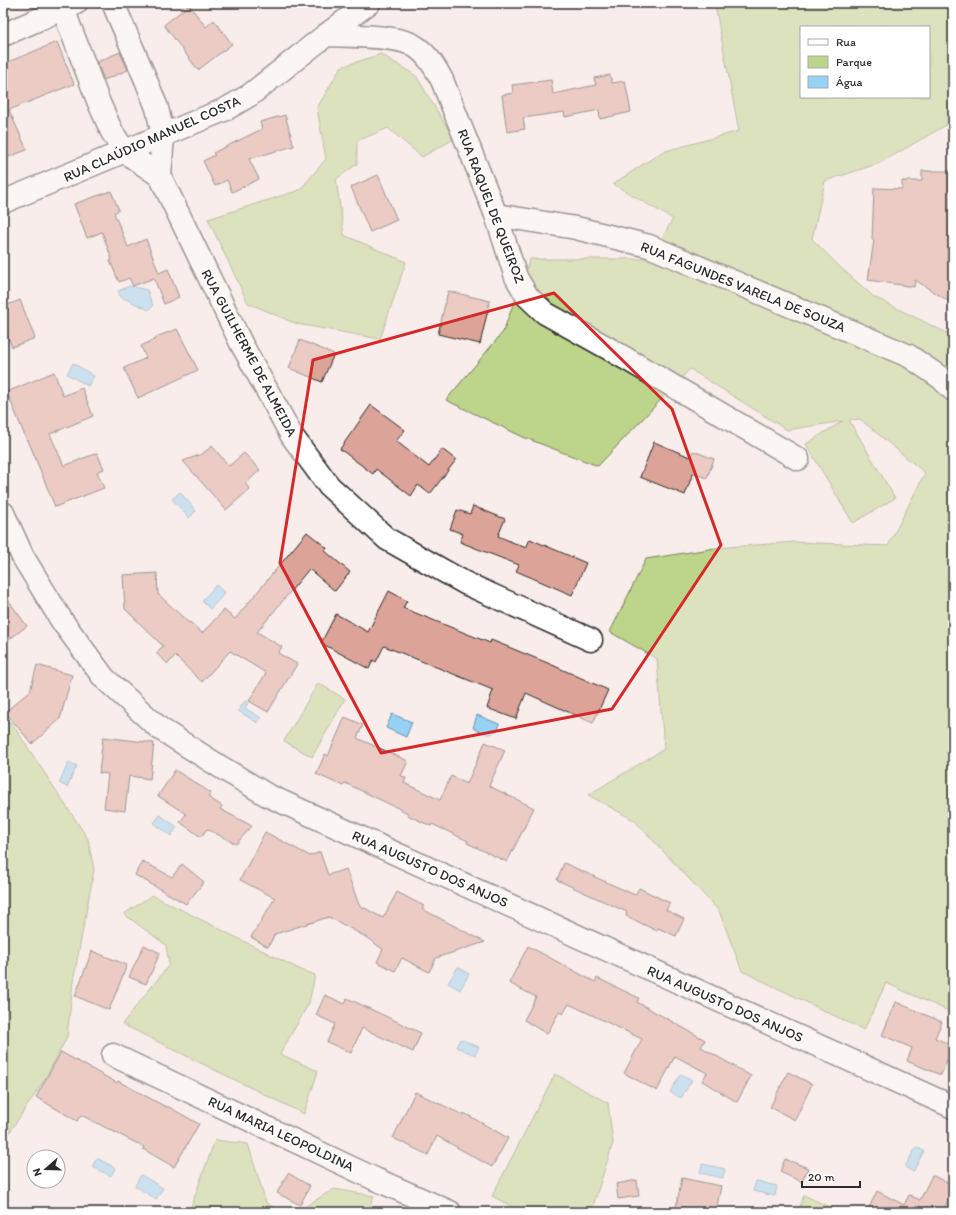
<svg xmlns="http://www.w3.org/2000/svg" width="956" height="1215" font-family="Itim,sans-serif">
	<rect width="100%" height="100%" fill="#f8edea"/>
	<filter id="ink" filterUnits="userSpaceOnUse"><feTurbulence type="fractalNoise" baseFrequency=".025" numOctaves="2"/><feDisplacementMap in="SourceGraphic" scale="8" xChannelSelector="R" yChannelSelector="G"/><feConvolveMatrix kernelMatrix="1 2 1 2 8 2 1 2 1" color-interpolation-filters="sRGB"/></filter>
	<g filter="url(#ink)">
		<g fill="#bdd48b" stroke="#74805b" fill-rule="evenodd">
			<path d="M 713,3 L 953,3 L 953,121 L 880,163 L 825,181 L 812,239 L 841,268 L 874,297 L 953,336 L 953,1013 L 886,983 L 864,1030 L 742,971 L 719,911 L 634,820 L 588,795 L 664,749 L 657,659 L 610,632 L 646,559 L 716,548 L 795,542 L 888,546 L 925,473 L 860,419 L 849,420 L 895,498 L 853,523 L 806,444 L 843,421 L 787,430 L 690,369 L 598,466 L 523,437 L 446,400 L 503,332 L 530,259 L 650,259 L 673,219 L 613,184 L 662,152 L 739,131 L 716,10 ZM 801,27 L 929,27 L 929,97 L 801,97 Z"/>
			<path d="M 381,54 L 416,76 L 454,139 L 422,157 L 388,128 L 357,141 L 357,164 L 336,179 L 344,235 L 406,262 L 380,339 L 297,324 L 248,303 L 208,219 L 300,190 L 326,159 L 317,108 L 341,67 Z"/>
			<path d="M 318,683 L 345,699 L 312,757 L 284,741 Z"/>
			<path d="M 11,722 L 88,839 L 94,870 L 73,982 L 67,1037 L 45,1079 L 3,1142 L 3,724 Z"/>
			<path d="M 152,895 L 299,969 L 315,975 L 309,1003 L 280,1054 L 318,1071 L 304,1114 L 122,1024 L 169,965 L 166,945 L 124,914 Z"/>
			<path d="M 555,1074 L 608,1103 L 613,1143 L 591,1212 L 522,1212 L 492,1196 Z"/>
			<path d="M 215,1140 L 248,1144 L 266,1203 L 282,1212 L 189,1212 Z"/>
			<path d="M 334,1189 L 374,1196 L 368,1212 L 296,1212 Z"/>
			<path d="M 804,1195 L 839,1212 L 798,1212 Z"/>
		</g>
		<g fill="#95d2f6" stroke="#6b8fa5">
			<path d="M 130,286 L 147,290 L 153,306 L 149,310 L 121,297 L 118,291 Z"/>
			<path d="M 73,363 L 94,376 L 88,386 L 67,374 Z"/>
			<path d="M 180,492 L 196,511 L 189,518 L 172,499 Z"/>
			<path d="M 216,585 L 225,593 L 210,609 L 202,601 Z"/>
			<path d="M 245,701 L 248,703 L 245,708 L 261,718 L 258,723 L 238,711 Z"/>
			<path d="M 392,714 L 412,722 L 406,737 L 386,728 Z"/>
			<path d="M 477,715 L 499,724 L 499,728 C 489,738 484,734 473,728 Z"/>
			<path d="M 69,762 L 77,766 L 67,787 L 59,783 Z"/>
			<path d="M 160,815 L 177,827 L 171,836 L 154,823 Z"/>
			<path d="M 458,967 L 469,974 L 460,990 L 448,983 Z"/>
			<path d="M 460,1039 L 479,1047 L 475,1055 L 456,1047 Z"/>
			<path d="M 681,1074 L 692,1080 L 681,1098 L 670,1092 Z"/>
			<path d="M 916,1147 L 924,1151 L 913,1172 L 905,1167 Z"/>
			<path d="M 97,1158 L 115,1168 L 111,1176 L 92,1167 Z"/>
			<path d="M 702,1164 L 725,1169 L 723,1178 L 700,1173 Z"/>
			<path d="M 141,1175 L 163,1188 L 156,1199 L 135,1186 Z"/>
			<path d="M 756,1181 L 777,1186 L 775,1196 L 753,1191 Z"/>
		</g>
		<g fill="#dca398" stroke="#2b2b2b">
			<path d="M 189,5 L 206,27 L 214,20 L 232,44 L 198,70 L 164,25 Z"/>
			<path d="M 57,42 L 74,84 L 9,110 L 27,150 L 3,159 L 3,64 Z"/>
			<path d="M 120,52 L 128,70 L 104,80 L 97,62 Z"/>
			<path d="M 610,75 L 612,83 L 625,81 L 631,112 L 600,119 L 599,110 L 565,117 L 564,112 L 523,118 L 525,129 L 507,132 L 502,95 L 513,93 L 512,85 L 551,80 L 553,94 L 596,85 L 594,78 Z"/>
			<path d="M 285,115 L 294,146 L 249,159 L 259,179 L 232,192 L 227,180 L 215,186 L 203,161 L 215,155 L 213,153 L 262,129 L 260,122 Z"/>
			<path d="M 922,171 L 953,171 L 953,304 L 915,280 L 914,287 L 868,280 L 874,240 L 872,240 L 874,188 L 902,189 L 902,181 L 922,181 Z"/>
			<path d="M 378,175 L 397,220 L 370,232 L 351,187 Z"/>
			<path d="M 111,191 L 119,210 L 114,213 L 128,247 L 146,239 L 159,273 L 168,269 L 179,297 L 164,304 L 154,278 L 133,286 L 129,278 L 119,282 L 110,261 L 112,260 L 102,232 L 87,238 L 74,204 Z"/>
			<path d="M 448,291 L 490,301 L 480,344 L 438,334 Z"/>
			<path d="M 20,300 L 35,338 L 12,347 L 7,335 L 3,336 L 3,307 Z"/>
			<path d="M 177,329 L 198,370 L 138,398 L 124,368 L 146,358 L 141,346 L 156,339 L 156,337 Z"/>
			<path d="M 300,340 L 334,354 L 322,382 L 289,368 Z"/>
			<path d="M 54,372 L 63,396 L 82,388 L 93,416 L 50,434 L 64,466 L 97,453 L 104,469 L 97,472 L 104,488 L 55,507 L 28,440 L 27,441 L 7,392 Z"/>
			<path d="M 371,405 L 405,430 L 396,441 L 429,467 L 442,449 L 456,460 L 430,494 L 418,485 L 411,496 L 376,469 L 373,474 L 340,449 Z"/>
			<path d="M 654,442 L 690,457 L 693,451 L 714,459 L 707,478 L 693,473 L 685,495 L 640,477 Z"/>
			<path d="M 212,446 L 229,466 L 244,453 L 260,470 L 245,484 L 250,489 L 226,510 L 183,461 L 202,454 Z"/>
			<path d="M 473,506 L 505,519 L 498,536 L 526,548 L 530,539 L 586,563 L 572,595 L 516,571 L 519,565 L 460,542 L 463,534 L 450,529 L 457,510 L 470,514 Z"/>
			<path d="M 307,532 L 327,548 L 325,551 L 350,572 L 335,591 L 309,569 L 257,632 L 282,647 L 278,653 L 297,664 L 268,712 L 249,701 L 266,673 L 230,651 L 202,682 L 175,656 L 168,664 L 156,653 L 163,646 L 125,609 L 123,575 L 157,573 L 158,594 L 189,623 L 190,622 L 202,633 L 224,610 L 235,619 Z"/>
			<path d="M 389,591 L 407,601 L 403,608 L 490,643 L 491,640 L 550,664 L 608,690 L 593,723 L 526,693 L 516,719 L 487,708 L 493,690 L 384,646 L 376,662 L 373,660 L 369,669 L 321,643 L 336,614 L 368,632 Z"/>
			<path d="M 3,593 L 27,626 L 3,644 Z"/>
			<path d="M 37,665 L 72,675 L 60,719 L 32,744 L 5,712 L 30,691 Z"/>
			<path d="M 345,717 L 363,725 L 357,738 L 408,761 L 401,776 L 406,778 L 404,783 L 440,800 L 451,776 L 467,784 L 485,742 L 505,750 L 489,786 L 534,808 L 507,862 L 467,843 L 468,841 L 432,824 L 431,826 L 407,815 L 408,813 L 345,783 L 343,786 L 316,774 L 325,754 L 328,756 Z"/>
			<path d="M 103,737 L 154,743 L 150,779 L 129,776 L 125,811 L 104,808 L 108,774 L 99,773 Z"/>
			<path d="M 175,770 L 211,793 L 208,797 L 222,806 L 220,809 L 252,826 L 236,844 L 207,829 L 201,837 L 180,822 L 186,814 L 158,796 Z"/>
			<path d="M 265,832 L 310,856 L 320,852 L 328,875 L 346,869 L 359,905 L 383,918 L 397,892 L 424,906 L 422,909 L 485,942 L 436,958 L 429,972 L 402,958 L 395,971 L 377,962 L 383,949 L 364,936 L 329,917 L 275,934 L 268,947 L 251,937 L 275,898 L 240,880 Z"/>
			<path d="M 142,861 L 172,877 L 182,864 L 204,882 L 186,904 L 135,875 Z"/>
			<path d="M 564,863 L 635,895 L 639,888 L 670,903 L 666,910 L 684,919 L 676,936 L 658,928 L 657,931 L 626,916 L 627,912 L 557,880 Z"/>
			<path d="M 144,945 L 160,953 L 146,984 L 129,977 Z"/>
			<path d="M 528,946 L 595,982 L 597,978 L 639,998 L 637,1002 L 705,1040 L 701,1047 L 751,1076 L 737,1102 L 702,1081 L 707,1073 L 675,1056 L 657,1091 L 624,1073 L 642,1039 L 569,1004 L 563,1014 L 559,1012 L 547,1034 L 524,1020 L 536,997 L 509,983 Z"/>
			<path d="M 92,951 L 127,965 L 109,1010 L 75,996 Z"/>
			<path d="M 325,995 L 345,1004 L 347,998 L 421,1033 L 413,1052 L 362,1028 L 351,1053 L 327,1042 L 335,1024 L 316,1015 Z"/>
			<path d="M 896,1002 L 942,1022 L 935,1038 L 953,1046 L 941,1075 L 907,1061 L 912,1048 L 882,1035 Z"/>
			<path d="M 61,1052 L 117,1083 L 118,1081 L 166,1107 L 167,1106 L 199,1124 L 174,1167 L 143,1149 L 144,1147 L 81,1115 L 77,1121 L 36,1097 Z"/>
			<path d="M 788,1072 L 812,1084 L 795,1120 L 770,1107 Z"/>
			<path d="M 415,1092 L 463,1115 L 464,1113 L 508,1138 L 492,1167 L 437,1136 L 428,1155 L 393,1138 Z"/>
			<path d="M 785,1159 L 808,1168 L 802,1182 L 780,1172 Z"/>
			<path d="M 288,1173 L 310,1186 L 300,1205 L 277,1193 Z"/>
			<path d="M 932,1175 L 953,1186 L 953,1190 L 943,1211 L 945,1212 L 867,1212 L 877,1191 L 904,1205 L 909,1195 L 920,1200 Z"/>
			<path d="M 682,1178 L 721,1186 L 716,1212 L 675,1212 Z"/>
			<path d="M 637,1180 L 639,1196 L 618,1199 L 616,1184 Z"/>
		</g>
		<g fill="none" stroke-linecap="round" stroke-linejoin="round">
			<g stroke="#2b2b2b" stroke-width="25">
				<g id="minor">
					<path d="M 113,3 L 146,80 L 157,108 L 163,135 L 160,176"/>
					<path d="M 63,9 L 99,103 L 112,132 L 125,152 L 160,176 L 241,343 L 292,436 L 329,486 L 387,539 L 465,583 L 591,640"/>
					<path d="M 3,35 L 76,3"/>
					<path d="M 326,35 C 348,36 395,35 413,45 C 427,53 435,67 442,80 L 496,215 L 516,277 L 527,296 L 545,313 L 606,347 L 798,459"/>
					<path d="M 3,202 L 226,109 L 250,95 L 326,35 L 369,3"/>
					<path d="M 496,215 L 576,228 L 649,246 L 909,356 L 941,378 L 953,390"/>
					<path d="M 3,513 L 23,557 L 62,621 L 104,678 L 159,728 L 219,766 L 267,795 L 953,1107"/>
					<path d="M 113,1055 L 375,1179 L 450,1212"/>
				</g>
			</g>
			<use href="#minor" stroke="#fff" stroke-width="22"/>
		</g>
	</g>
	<path d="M0 0H956V1215H0ZM 554,293 L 672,409 L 721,545 L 612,709 L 381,753 L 280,563 L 313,360 Z" fill="#f8edea" fill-opacity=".55" fill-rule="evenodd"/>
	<path fill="none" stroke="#d62828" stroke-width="3" stroke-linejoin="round" d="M 554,293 L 672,409 L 721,545 L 612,709 L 381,753 L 280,563 L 313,360 Z"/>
	<g text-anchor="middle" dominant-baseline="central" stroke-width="3.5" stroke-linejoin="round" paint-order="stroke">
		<g font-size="14" fill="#2b2b2b" stroke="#fff">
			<text transform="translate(152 139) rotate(-24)">RUA CLAÚDIO MANUEL COSTA</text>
			<text transform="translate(491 206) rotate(69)">RUA RAQUEL DE QUEIROZ</text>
			<text transform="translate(743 287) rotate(22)">RUA FAGUNDES VARELA DE SOUZA</text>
			<text transform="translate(249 353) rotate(62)">RUA GUILHERME DE ALMEIDA</text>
			<text transform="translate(430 869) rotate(24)">RUA AUGUSTO DOS ANJOS</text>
			<text transform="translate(725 1004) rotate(24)">RUA AUGUSTO DOS ANJOS</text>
			<text transform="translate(281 1134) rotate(25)">RUA MARIA LEOPOLDINA</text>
		</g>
	</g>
	<rect width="956" height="1215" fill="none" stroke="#fff" stroke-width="16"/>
	<rect x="8" y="8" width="940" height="1199" fill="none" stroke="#2b2b2b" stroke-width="1.5" filter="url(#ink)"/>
	<rect x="800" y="26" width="130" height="72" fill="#ffffff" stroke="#aaaaaa"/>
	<rect x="808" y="39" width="20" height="6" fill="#ffffff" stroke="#aaaaaa"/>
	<text x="836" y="46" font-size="12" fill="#2b2b2b">Rua</text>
	<rect x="808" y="56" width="20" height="12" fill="#bdd48b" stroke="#aaaaaa"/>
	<text x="836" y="66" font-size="12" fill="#2b2b2b">Parque</text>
	<rect x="808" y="76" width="20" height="12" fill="#95d2f6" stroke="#aaaaaa"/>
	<text x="836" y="86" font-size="12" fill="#2b2b2b">Água</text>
	<g transform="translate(46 1169) rotate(250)"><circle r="19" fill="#ffffff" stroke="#aaaaaa"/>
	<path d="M0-3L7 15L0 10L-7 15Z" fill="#2b2b2b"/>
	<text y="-6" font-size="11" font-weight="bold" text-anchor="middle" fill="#2b2b2b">N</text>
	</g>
	<path d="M802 1181v6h58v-6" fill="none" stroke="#2b2b2b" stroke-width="2"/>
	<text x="808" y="1181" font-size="12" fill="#2b2b2b" stroke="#ffffff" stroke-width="3" paint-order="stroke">20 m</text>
</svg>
